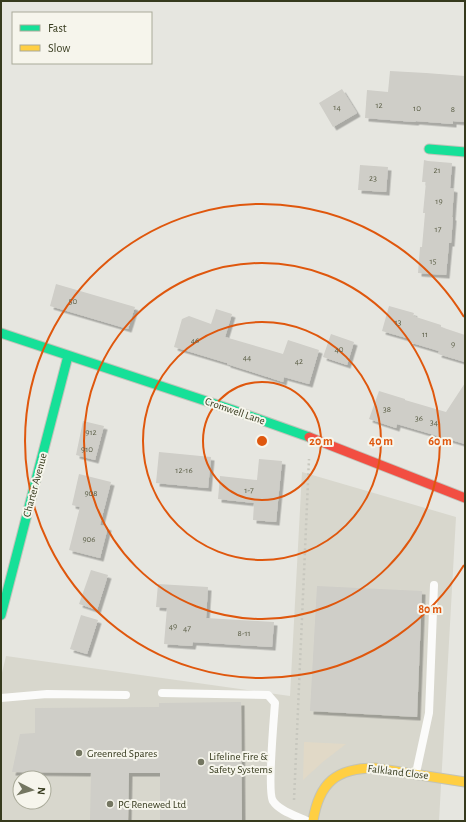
<svg xmlns="http://www.w3.org/2000/svg" width="466" height="822" font-family="'Alegreya Sans',sans-serif">
	<defs>
		<filter id="shadow"><feDropShadow dx="3.5" dy="3.5" stdDeviation="0" flood-color="#0004"/></filter>
	</defs>
	<rect width="100%" height="100%" fill="#e6e6e0"/>
	<path fill="#d8d7cd" fill-rule="evenodd" d="M 302,472 L 456,517 L 439,821 L 1,821 L 1,677 L 6,656 L 290,696 ZM 20,778 L 44,778 L 44,802 L 20,802 Z"/>
	<path fill="#e1d9c7" d="M 304,742 L 346,744 L 324,761 L 303,780 Z"/>
	<g fill="#cfcec8" filter="url(#shadow)">
		<path d="M 390,71 L 426,73 L 465,76 L 465,122 L 453,121 L 453,124 L 416,121 L 415,122 L 365,118 L 367,90 L 388,92 Z"/>
		<path d="M 342,89 L 357,113 L 333,127 L 319,103 Z"/>
		<path d="M 424,160 L 428,161 L 452,163 L 450,188 L 454,189 L 452,217 L 453,217 L 451,243 L 449,243 L 446,275 L 418,273 L 420,247 L 422,247 L 425,213 L 423,213 L 426,182 L 422,182 Z"/>
		<path d="M 360,165 L 388,167 L 386,192 L 358,190 Z"/>
		<path d="M 56,284 L 135,307 L 128,329 L 50,306 Z"/>
		<path d="M 389,306 L 414,313 L 413,316 L 441,325 L 441,327 L 465,335 L 465,362 L 438,354 L 439,351 L 409,342 L 410,339 L 382,331 Z"/>
		<path d="M 216,309 L 232,314 L 225,337 L 283,354 L 288,340 L 319,350 L 309,384 L 284,377 L 283,382 L 227,364 L 227,363 L 174,347 L 182,319 L 189,316 L 211,324 Z"/>
		<path d="M 331,334 L 354,342 L 347,365 L 323,357 Z"/>
		<path d="M 465,383 L 465,444 L 397,424 L 396,428 L 369,419 L 379,391 L 405,399 L 405,400 L 446,412 Z"/>
		<path d="M 83,421 L 104,426 L 95,460 L 76,455 Z"/>
		<path d="M 159,452 L 211,457 L 208,488 L 156,483 Z"/>
		<path d="M 259,459 L 282,461 L 276,522 L 253,520 L 254,503 L 218,499 L 220,476 L 257,480 Z"/>
		<path d="M 79,474 L 111,482 L 100,525 L 108,527 L 100,558 L 69,550 L 80,507 L 72,505 Z"/>
		<path d="M 91,570 L 108,575 L 97,610 L 79,604 Z"/>
		<path d="M 158,584 L 208,587 L 206,618 L 274,622 L 272,647 L 193,642 L 192,646 L 164,644 L 167,608 L 156,607 Z"/>
		<path d="M 317,586 L 422,591 L 417,717 L 310,711 Z"/>
		<path d="M 81,615 L 98,620 L 87,654 L 70,649 Z"/>
		<path d="M 241,702 L 242,821 L 160,821 L 160,773 L 129,773 L 128,821 L 90,821 L 91,773 L 12,772 L 20,734 L 35,733 L 35,708 L 159,707 L 159,703 Z"/>
	</g>
	<g fill="none" stroke-linecap="round" stroke-linejoin="round">
		<g stroke="#c2c3b9" stroke-width="11">
			<g id="fast">
				<path d="M 429,149 L 465,152"/>
				<path d="M 1,333 L 233,410 L 309,437"/>
				<path d="M 1,615 L 68,356"/>
			</g>
		</g>
		<g stroke="#c2c3b9" stroke-width="11">
			<path id="slow" d="M 313,821 C 319,783 336,768 375,768 L 465,782"/>
		</g>
		<g stroke="#c2c3b9" stroke-width="11">
			<path id="jam" d="M 309,437 L 465,498"/>
		</g>
		<path stroke="#c7c7be" stroke-width="2.5" stroke-dasharray="2 3" stroke-linecap="butt" d="M 294,800 L 309,459"/>
		<g stroke="#fbfbfa" stroke-width="8">
			<path d="M 162,693 L 268,695 L 275,703 C 274,717 267,793 273,801 C 279,811 297,816 307,821"/>
			<path d="M 1,698 L 47,694 L 126,695"/>
			<path d="M 416,773 L 429,713 L 434,585"/>
		</g>
		<use href="#fast" stroke="#16e098" stroke-width="9"/>
		<use href="#slow" stroke="#ffcf43" stroke-width="9"/>
		<use href="#jam" stroke="#f24e42" stroke-width="9"/>
	</g>
	<g fill="none" stroke="#df570d" stroke-width="2">
		<circle cx="262" cy="441" r="59"/>
		<circle cx="262" cy="441" r="119"/>
		<circle cx="262" cy="441" r="178"/>
		<path d="M464 565A237 237 0 1 1 464 317"/>
	</g>
	<g fill="#747661" stroke="#f6f5ec" stroke-width="1.5">
		<circle cx="79" cy="753" r="4"/>
		<circle cx="201" cy="762" r="4"/>
		<circle cx="110" cy="804" r="4"/>
	</g>
	<g text-anchor="middle" dominant-baseline="central" stroke-width="4" stroke-linejoin="round" paint-order="stroke">
		<g font-size="9" fill="#5d6048">
			<text x="379" y="105">12</text>
			<text x="337" y="107">14</text>
			<text x="417" y="108">10</text>
			<text x="453" y="109">8</text>
			<text x="437" y="170">21</text>
			<text x="373" y="178">23</text>
			<text x="439" y="201">19</text>
			<text x="438" y="229">17</text>
			<text x="433" y="261">15</text>
			<text x="73" y="301">50</text>
			<text x="398" y="322">13</text>
			<text x="425" y="334">11</text>
			<text x="195" y="340">46</text>
			<text x="453" y="344">9</text>
			<text x="339" y="349">40</text>
			<text x="247" y="357">44</text>
			<text x="299" y="361">42</text>
			<text x="387" y="409">38</text>
			<text x="419" y="418">36</text>
			<text x="434" y="422">34</text>
			<text x="91" y="432">912</text>
			<text x="87" y="449">910</text>
			<text x="184" y="470">12-16</text>
			<text x="249" y="490">1-7</text>
			<text x="91" y="493">908</text>
			<text x="89" y="539">906</text>
			<text x="173" y="626">49</text>
			<text x="187" y="628">47</text>
			<text x="244" y="633">8-11</text>
		</g>
		<g font-size="11" fill="#363a1d" stroke="#f6f5ec">
			<text transform="translate(235 411) rotate(19)">Cromwell Lane</text>
			<text transform="translate(35 485) rotate(-75)">Charter Avenue</text>
			<text transform="translate(398 772) rotate(7)">Falkland Close</text>
		</g>
		<g font-size="11" fill="#363a1d" stroke="#f6f5ec" text-anchor="start">
			<text x="87" y="753">Greenred Spares</text>
			<text x="209" y="756">Lifeline Fire &amp;<tspan x="209" dy="13">Safety Systems</tspan></text>
			<text x="118" y="804">PC Renewed Ltd</text>
		</g>
	</g>
	<circle cx="262" cy="441" r="6" fill="#df570d" stroke="#f6f5ec" stroke-width="2"/>
	<g font-size="12" text-anchor="middle" font-weight="bold" fill="#df570d" stroke="#f6f5ec" stroke-width="4" stroke-linejoin="round" paint-order="stroke">
		<text x="321" y="445">20 m</text>
		<text x="381" y="445">40 m</text>
		<text x="440" y="445">60 m</text>
		<text x="430" y="613">80 m</text>
	</g>
	<rect width="466" height="822" fill="none" stroke="#363a1d" stroke-width="4"/>
	<rect x="12" y="12" width="140" height="52" fill="#f6f5ec" stroke="#a9aa99"/>
	<rect x="20" y="25" width="20" height="6" fill="#16e098" stroke="#a9aa99"/>
	<text x="48" y="32" font-size="12" fill="#363a1d">Fast</text>
	<rect x="20" y="45" width="20" height="6" fill="#ffcf43" stroke="#a9aa99"/>
	<text x="48" y="52" font-size="12" fill="#363a1d">Slow</text>
	<g transform="translate(32 790) rotate(96)"><circle r="19" fill="#f6f5ec" stroke="#a9aa99"/>
	<path d="M0-3L7 15L0 10L-7 15Z" fill="#747661"/>
	<text y="-6" font-size="11" font-weight="bold" text-anchor="middle" fill="#363a1d">N</text>
	</g>
</svg>
